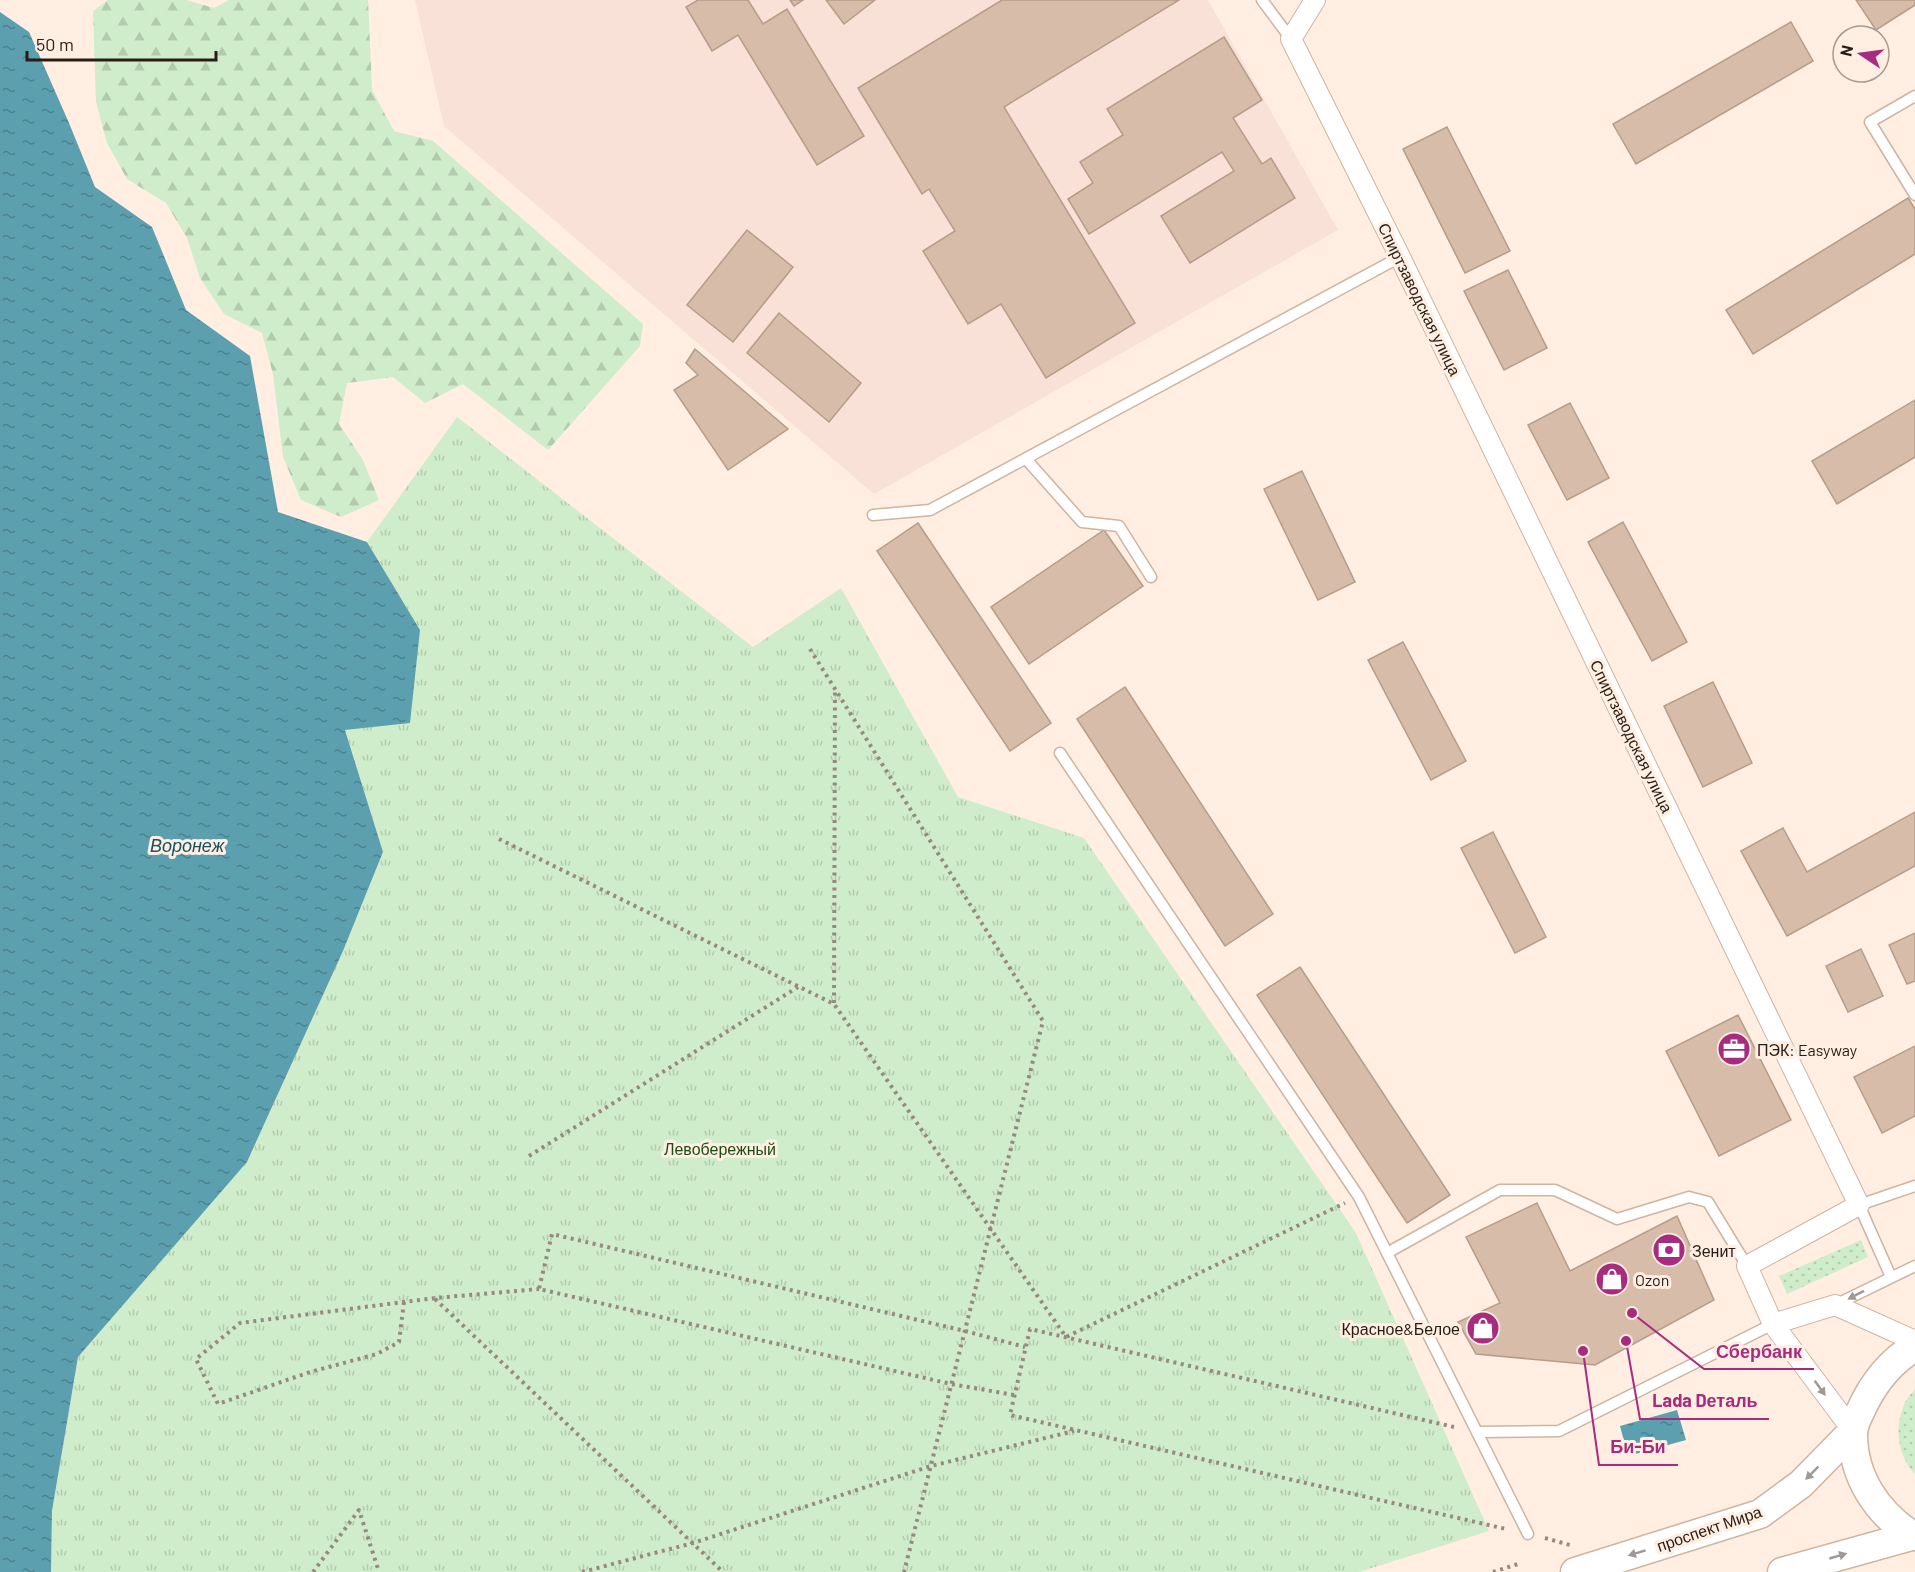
<svg xmlns="http://www.w3.org/2000/svg" width="1915" height="1572" font-family="Barlow,sans-serif">
	<defs>
		<pattern id="grass-dots" width="8" height="8" patternUnits="userSpaceOnUse" patternTransform="scale(1.5)"><rect width="8" height="8" fill="#d0edcb"/><path d="M2 2h.1M6 6h.1" fill="none" stroke="#b3cbad" stroke-width="1.8" stroke-linecap="round"/></pattern>
		<pattern id="forest-firs" width="22" height="20" patternUnits="userSpaceOnUse" patternTransform="scale(1.5)"><rect width="22" height="20" fill="#d0edcb"/><path d="M5 1l3.5 6h-7zM16 11l3.5 6h-7z" fill="#b3cbad"/></pattern>
		<pattern id="park-tufts" width="24" height="20" patternUnits="userSpaceOnUse" patternTransform="scale(1.5)"><rect width="24" height="20" fill="#d0edcb"/><path d="M3 7l-1-3M5 7V3M7 7l1-3M15 17l-1-3M17 17v-4M19 17l1-3" fill="none" stroke="#b3cbad"/></pattern>
		<pattern id="water-ripples" width="26" height="14" patternUnits="userSpaceOnUse" patternTransform="scale(1.5)"><rect width="26" height="14" fill="#5ca0b0"/><path d="M2 4q2-2 4 0t4 0M15 11q2-2 4 0t4 0" fill="none" stroke="#4c828e"/></pattern>
	</defs>
	<rect width="100%" height="100%" fill="#ffeee1"/>
	<path fill="#fae1d7" d="M 415,0 L 1208,0 L 1338,230 L 874,494 L 444,126 Z"/>
	<g fill="url(#grass-dots)">
		<path d="M 1861,1240 L 1868,1257 L 1787,1294 L 1779,1276 Z"/>
		<path d="M 1915,1389 L 1915,1474 C 1898,1457 1894,1428 1904,1405 C 1906,1399 1911,1394 1915,1389 Z"/>
	</g>
	<path fill="url(#forest-firs)" d="M 108,0 L 186,0 L 214,8 L 229,0 L 368,0 L 372,90 L 394,131 L 433,141 L 643,324 L 640,346 L 548,450 L 463,384 L 425,403 L 393,377 L 347,383 L 339,424 L 363,460 L 379,500 L 341,517 L 301,500 L 283,457 L 273,374 L 262,333 L 224,314 L 200,278 L 187,238 L 166,203 L 127,179 L 107,143 L 96,102 L 93,11 Z"/>
	<path fill="url(#park-tufts)" d="M 457,417 L 753,647 L 841,588 L 958,797 L 1084,838 L 1356,1233 L 1489,1531 L 1359,1572 L 51,1572 L 52,1511 L 78,1357 L 247,1162 L 343,951 L 383,852 L 345,729 L 420,630 L 367,542 Z"/>
	<g fill="url(#water-ripples)">
		<path d="M 0,12 L 29,32 L 69,123 L 95,187 L 152,227 L 186,310 L 250,356 L 278,512 L 367,542 L 420,630 L 410,723 L 345,730 L 383,852 L 343,951 L 247,1162 L 78,1357 L 52,1511 L 51,1572 L 0,1572 Z"/>
		<path d="M 1677,1410 L 1686,1440 L 1628,1456 L 1620,1426 Z"/>
	</g>
	<g fill="#d7bca9" stroke="#b69c89" stroke-width="1.5">
		<path d="M 698,0 L 748,0 L 763,24 L 787,9 L 864,136 L 817,165 L 738,35 L 712,51 L 686,7 Z"/>
		<path d="M 790,0 L 803,0 L 794,6 Z"/>
		<path d="M 826,0 L 875,0 L 844,24 Z"/>
		<path d="M 1002,0 L 1179,0 L 1004,107 L 1135,323 L 1046,378 L 1001,304 L 968,324 L 923,251 L 955,231 L 929,189 L 922,194 L 858,88 Z"/>
		<path d="M 1856,0 L 1915,0 L 1915,5 L 1876,30 Z"/>
		<path d="M 1791,22 L 1813,61 L 1636,164 L 1613,124 Z"/>
		<path d="M 1224,37 L 1262,100 L 1233,118 L 1262,164 L 1271,158 L 1295,198 L 1190,263 L 1161,216 L 1234,171 L 1222,152 L 1089,234 L 1068,199 L 1093,183 L 1080,162 L 1123,135 L 1107,109 Z"/>
		<path d="M 1447,127 L 1510,251 L 1465,273 L 1403,149 Z"/>
		<path d="M 1908,198 L 1915,209 L 1915,254 L 1753,354 L 1726,310 Z"/>
		<path d="M 747,230 L 793,267 L 733,342 L 687,305 Z"/>
		<path d="M 1508,270 L 1547,348 L 1504,370 L 1464,291 Z"/>
		<path d="M 779,313 L 861,383 L 829,422 L 747,353 Z"/>
		<path d="M 695,349 L 788,429 L 728,470 L 674,390 L 698,375 L 686,363 Z"/>
		<path d="M 1915,400 L 1915,457 L 1837,504 L 1812,461 Z"/>
		<path d="M 1570,403 L 1609,478 L 1567,500 L 1528,425 Z"/>
		<path d="M 1302,471 L 1355,582 L 1318,600 L 1264,489 Z"/>
		<path d="M 1623,522 L 1687,642 L 1652,661 L 1588,542 Z"/>
		<path d="M 918,523 L 1051,723 L 1010,751 L 877,551 Z"/>
		<path d="M 1104,530 L 1143,586 L 1029,664 L 991,607 Z"/>
		<path d="M 1403,642 L 1466,761 L 1431,780 L 1368,660 Z"/>
		<path d="M 1713,682 L 1752,763 L 1703,787 L 1664,706 Z"/>
		<path d="M 1125,687 L 1273,914 L 1225,946 L 1077,719 Z"/>
		<path d="M 1915,812 L 1915,866 L 1787,936 L 1741,851 L 1783,828 L 1807,872 Z"/>
		<path d="M 1493,832 L 1546,937 L 1515,953 L 1461,848 Z"/>
		<path d="M 1915,933 L 1915,981 L 1907,984 L 1889,945 Z"/>
		<path d="M 1861,949 L 1883,996 L 1848,1012 L 1826,966 Z"/>
		<path d="M 1300,967 L 1450,1195 L 1407,1223 L 1257,995 Z"/>
		<path d="M 1738,1015 L 1791,1120 L 1719,1156 L 1666,1051 Z"/>
		<path d="M 1915,1046 L 1915,1116 L 1882,1133 L 1854,1077 Z"/>
		<path d="M 1537,1203 L 1570,1271 L 1677,1216 L 1714,1300 L 1595,1365 L 1476,1354 L 1458,1322 L 1500,1303 L 1466,1237 Z"/>
	</g>
	<g fill="none" stroke-linecap="round" stroke-linejoin="round">
		<g stroke="#cfb4a0" stroke-width="13">
			<g id="lane">
				<path d="M 1262,0 L 1291,39"/>
				<path d="M 1915,96 L 1870,122 L 1915,195"/>
				<path d="M 1026,459 L 1082,522 L 1119,526 L 1151,577"/>
				<path d="M 873,515 L 930,510 L 1400,257"/>
				<path d="M 1060,753 L 1359,1197 L 1528,1534"/>
				<path d="M 1387,1253 L 1500,1190 L 1555,1190 L 1617,1219 L 1689,1197 L 1708,1202 L 1747,1266"/>
				<path d="M 1891,1277 L 1859,1205 L 1915,1186"/>
				<path d="M 1835,1305 L 1915,1266"/>
				<path d="M 1477,1432 L 1559,1431 L 1773,1324"/>
			</g>
		</g>
		<g stroke="#cfb4a0" stroke-width="22">
			<g id="street">
				<path d="M 1315,0 L 1291,39 L 1400,257 L 1859,1205 L 1747,1266 L 1773,1324 L 1835,1305 L 1915,1341"/>
				<path d="M 1773,1324 L 1853,1431"/>
			</g>
		</g>
		<g stroke="#cfb4a0" stroke-width="31">
			<g id="secondary">
				<path d="M 1913,1536 C 1877,1513 1853,1477 1853,1434 C 1853,1427 1857,1418 1860,1412 C 1872,1385 1889,1362 1915,1347"/>
				<path d="M 1575,1572 L 1760,1514 L 1801,1484 L 1853,1431"/>
				<path d="M 1782,1572 L 1915,1535"/>
			</g>
		</g>
		<g stroke="#97897f" stroke-width="4" stroke-dasharray="3 4.5" stroke-linecap="butt">
			<path d="M 810,649 L 1043,1021 L 904,1572"/>
			<path d="M 499,839 L 834,1004 L 1066,1337 L 1345,1203"/>
			<path d="M 834,1003 L 835,689"/>
			<path d="M 529,1156 L 798,987"/>
			<path d="M 435,1299 L 723,1572"/>
			<path d="M 404,1302 L 399,1342 L 377,1354 L 310,1372 L 218,1404 L 196,1359 L 240,1323 L 435,1298 L 539,1289"/>
			<path d="M 1014,1395 L 951,1384 L 539,1289 L 552,1234 L 965,1331 L 1025,1347"/>
			<path d="M 1454,1427 L 1030,1329 L 1010,1415 L 1506,1529"/>
			<path d="M 1545,1538 L 1570,1545"/>
			<path d="M 313,1572 L 359,1510 L 379,1572"/>
			<path d="M 582,1572 L 693,1543 L 931,1466 L 1074,1431"/>
			<path d="M 1493,1572 L 1518,1564"/>
		</g>
		<use href="#lane" stroke="#fff" stroke-width="10"/>
		<use href="#street" stroke="#fff" stroke-width="20"/>
		<use href="#secondary" stroke="#fff" stroke-width="28"/>
	</g>
	<defs><path id="oneway-solid" d="M-6-.8H1V-3.2L6.5 0L1 3.2V.8H-6Z" transform="scale(1.5)"/></defs>
	<g fill="#9e9996">
		<use href="#oneway-solid" transform="translate(1856 1295) rotate(153)"/>
		<use href="#oneway-solid" transform="translate(1820 1388) rotate(54)"/>
		<use href="#oneway-solid" transform="translate(1812 1473) rotate(135)"/>
		<use href="#oneway-solid" transform="translate(1637 1553) rotate(163)"/>
		<use href="#oneway-solid" transform="translate(1838 1556) rotate(-16)"/>
	</g>
	<defs>
		<g id="office-disc" transform="scale(1.725)"><circle r="9.5" fill="#a72b7e" stroke="#ffeee1"/><path d="M-6-3h4V-5.5h4V-3h4V5H-6ZM-1-4.5V-3h2v-1.5ZM-6 0V1H6V0Z" fill="#fff"/></g>
		<g id="bank-disc" transform="scale(1.725)"><circle r="9.5" fill="#a72b7e" stroke="#ffeee1"/><path d="M-6-4H6V4H-6ZM0-2.3a2.3 2.3 0 1 0 0 4.6a2.3 2.3 0 1 0 0-4.6Z" fill="#fff"/></g>
		<g id="shop-disc" transform="scale(1.725)"><circle r="9.5" fill="#a72b7e" stroke="#ffeee1"/><path d="M-5-2.5h2.3a2.7 3.5 0 0 1 5.4 0H5L5.5 6h-11ZM-1.5-2.5h3a1.5 2.3 0 0 0-3 0Z" fill="#fff"/></g>
	</defs>
	<g fill-rule="evenodd">
		<use href="#office-disc" x="1734" y="1049"/>
		<use href="#bank-disc" x="1669" y="1250"/>
		<use href="#shop-disc" x="1612" y="1279"/>
		<use href="#shop-disc" x="1483" y="1328"/>
	</g>
	<g text-anchor="middle" dominant-baseline="central" stroke-width="6" stroke-linejoin="round" paint-order="stroke">
		<g font-size="16" fill="#271d15" stroke="#ffeee1">
			<text transform="translate(1420 299) rotate(64)">Спиртзаводская улица</text>
			<text transform="translate(1632 736) rotate(64)">Спиртзаводская улица</text>
			<text transform="translate(1709 1528) rotate(-19)">проспект Мира</text>
		</g>
		<g font-size="16" fill="#271d15" stroke="#ffeee1" text-anchor="start">
			<text x="1757" y="1049">ПЭК: Easyway</text>
			<text x="1692" y="1250">Зенит</text>
			<text x="1635" y="1279">Ozon</text>
			<text x="1460" y="1328" text-anchor="end">Красное&amp;Белое</text>
		</g>
		<g font-size="16" fill="#1b4e15" stroke="#ffeee1">
			<text x="720" y="1148">Левобережный</text>
		</g>
		<g font-size="18" font-style="italic" fill="#17525e" stroke="#ffeee1">
			<text x="187" y="845">Воронеж</text>
		</g>
	</g>
	<path fill="none" stroke="#a72b7e" stroke-width="2" d="M1632 1313L1704 1369H1814M1626 1341L1640 1419H1769M1583 1351L1599 1465H1678"/>
	<g fill="#a72b7e" stroke="#ffeee1" stroke-width="2">
		<circle cx="1632" cy="1313" r="6"/>
		<circle cx="1626" cy="1341" r="6"/>
		<circle cx="1583" cy="1351" r="6"/>
	</g>
	<g font-size="18" text-anchor="middle" font-weight="bold" fill="#a72b7e" stroke="#ffeee1" stroke-width="6" stroke-linejoin="round" paint-order="stroke">
		<text x="1759" y="1358">Сбербанк</text>
		<text x="1705" y="1407">Lada Dеталь</text>
		<text x="1638" y="1453">Би-Би</text>
	</g>
	<g transform="translate(1861 54) rotate(283)"><circle r="28" fill="#ffeee1" stroke="#a99a8f" stroke-width="1.5"/>
	<path d="M0-4.5L10 22L0 15L-10 22Z" fill="#a72b7e"/>
	<text y="-9" font-size="16" font-weight="bold" text-anchor="middle" fill="#271d15">N</text>
	</g>
	<path d="M27 51v9h189v-9" fill="none" stroke="#271d15" stroke-width="3"/>
	<text x="36" y="51" font-size="18" fill="#271d15" stroke="#ffeee1" stroke-width="4.5" paint-order="stroke">50 m</text>
</svg>
